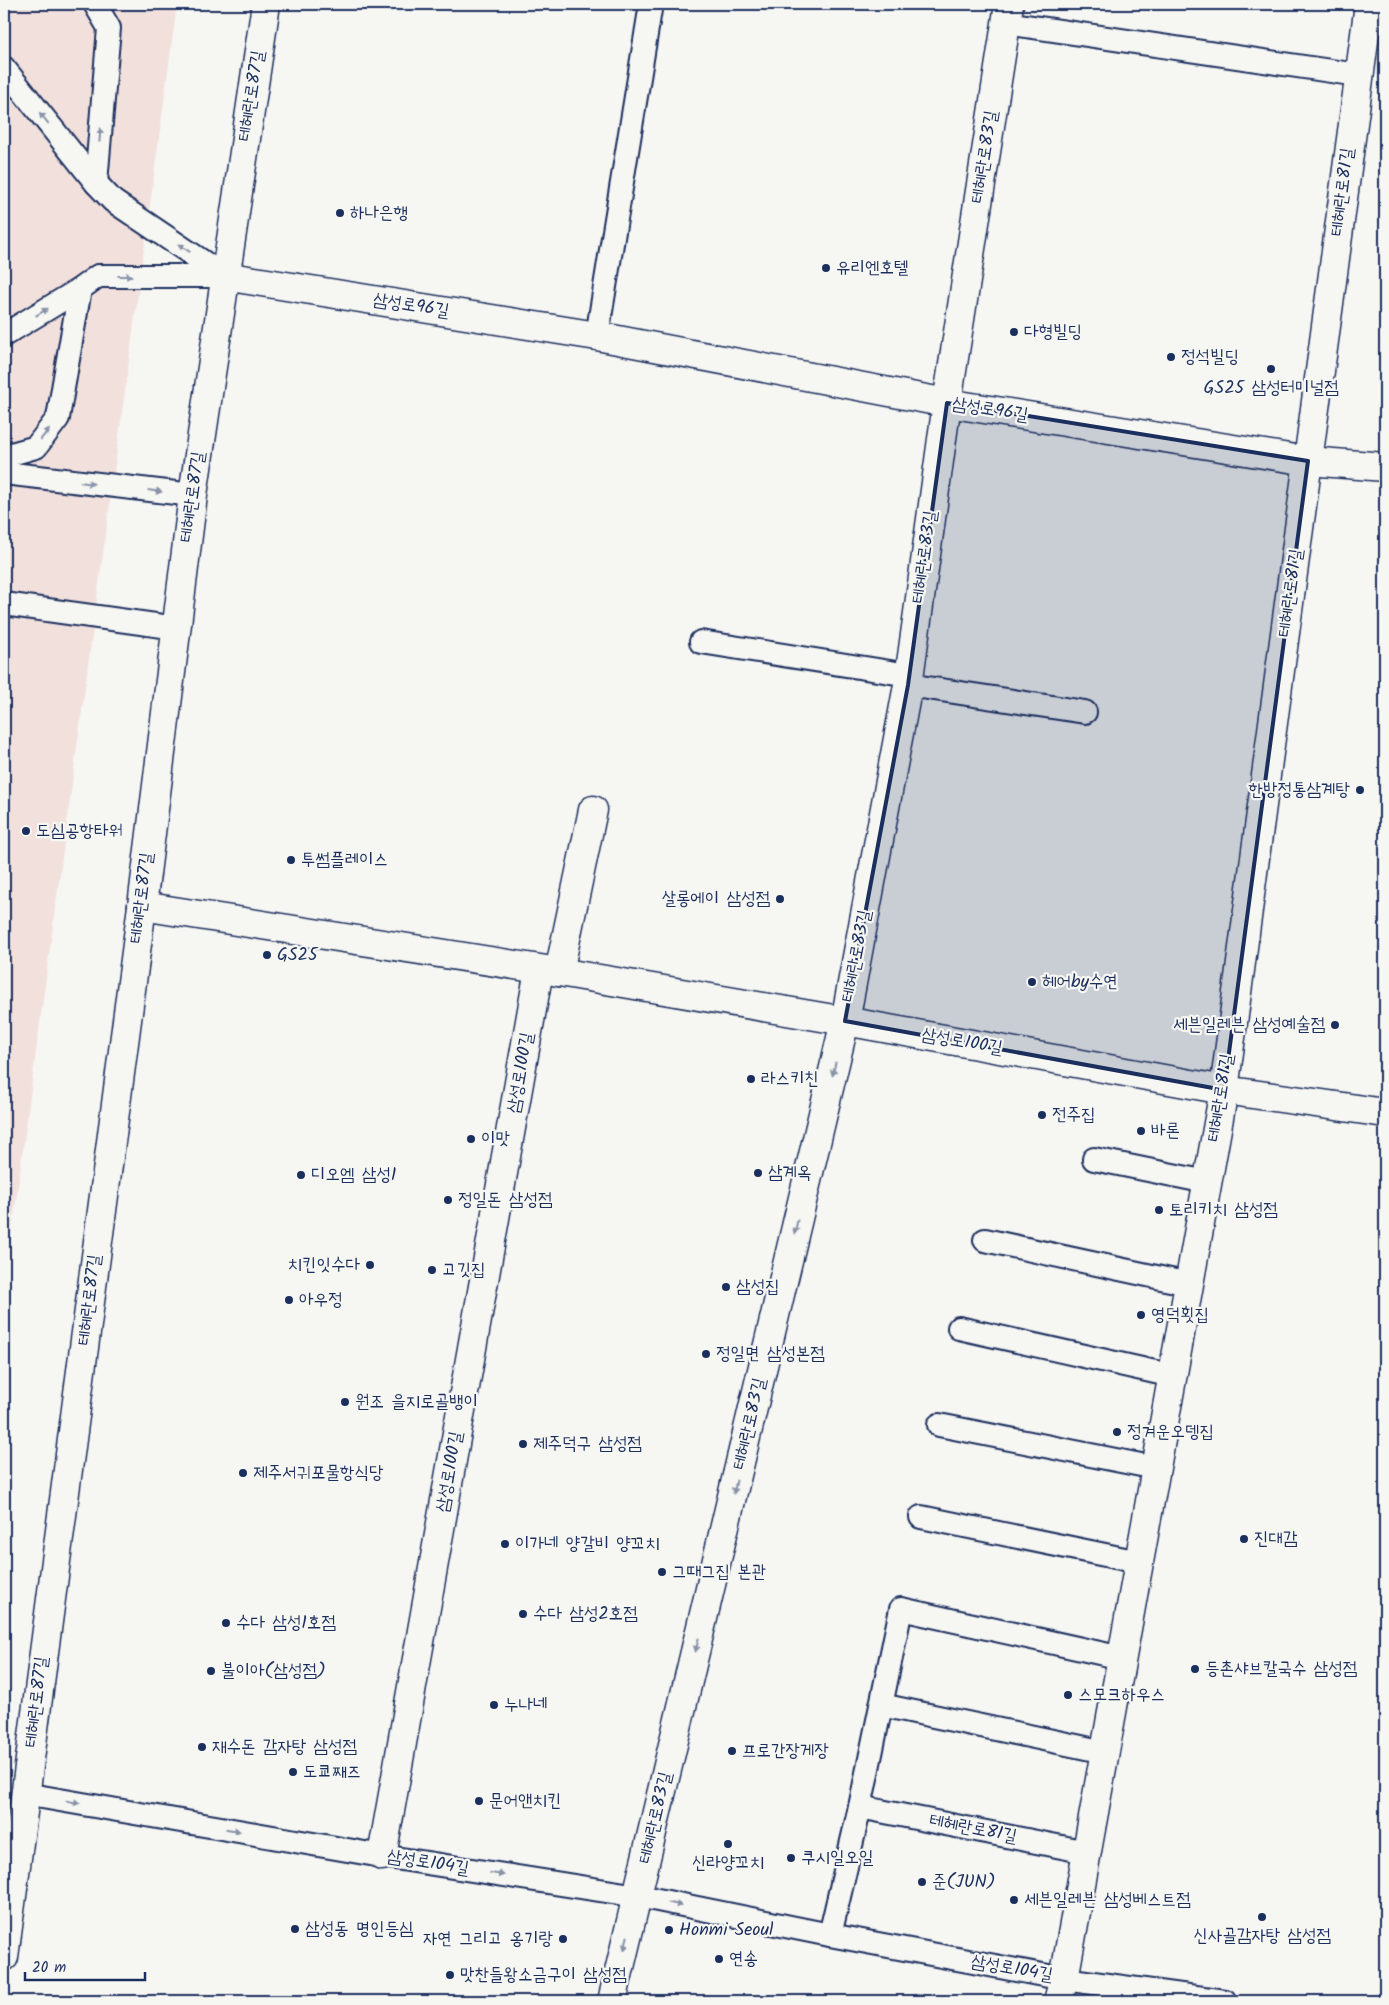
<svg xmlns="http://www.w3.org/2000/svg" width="1389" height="2005" font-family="Kalam,'Poor Story',sans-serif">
	<rect width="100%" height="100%" fill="#f6f6f2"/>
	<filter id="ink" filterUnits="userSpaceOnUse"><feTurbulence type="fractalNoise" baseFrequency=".02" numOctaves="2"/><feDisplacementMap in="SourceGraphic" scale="10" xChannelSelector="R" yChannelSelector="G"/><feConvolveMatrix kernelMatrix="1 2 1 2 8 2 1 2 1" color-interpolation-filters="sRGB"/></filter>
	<g filter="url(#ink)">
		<path fill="#f2e0dc" d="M 4,4 L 177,4 L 4,1289 Z"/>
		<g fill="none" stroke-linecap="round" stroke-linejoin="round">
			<g stroke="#1b2f5e" stroke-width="26">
				<g id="service">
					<path d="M 95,4 L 109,28 L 96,183"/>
					<path d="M 1006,23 L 1358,75"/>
					<path d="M 4,68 L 96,183 L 113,201 L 224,276"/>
					<path d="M 4,335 L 80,289 L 98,276 L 224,276"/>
					<path d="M 597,336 L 651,4"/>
					<path d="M 4,456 L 36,447 L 58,418 L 80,289"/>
					<path d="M 4,473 L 193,495"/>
					<path d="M 4,604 L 177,628"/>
					<path d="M 701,642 L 909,675"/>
					<path d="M 908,685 L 1085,712"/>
					<path d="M 1094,1159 L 1207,1182"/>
					<path d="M 985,1240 L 1189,1284"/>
					<path d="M 959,1328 L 1173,1376"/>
					<path d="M 939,1425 L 1156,1468"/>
					<path d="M 921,1517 L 1139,1562"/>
					<path d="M 881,1705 L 1105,1752"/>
					<path d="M 25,1794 L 382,1856 L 638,1896 L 830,1935 L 1064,1979 L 1225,2001"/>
					<path d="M 860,1807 L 1087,1852"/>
					<path d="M 830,1935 L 860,1807 L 901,1609 L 1122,1658"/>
				</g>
			</g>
			<g stroke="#1b2f5e" stroke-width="31">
				<g id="minor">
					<path d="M 224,276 L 597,336 L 947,403 L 1308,461 L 1385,467"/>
					<path d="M 142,906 L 559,972 L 845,1021 L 1224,1090 L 1385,1113"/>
					<path d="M 559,972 L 593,810"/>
					<path d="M 382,1856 L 539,970"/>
					<path d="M 612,2001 L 845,1021 L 908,685 L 947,403 L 1009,4"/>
					<path d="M 1058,2001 L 1064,1979 L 1224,1090 L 1369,4"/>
				</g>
			</g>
			<g stroke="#1b2f5e" stroke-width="31">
				<path id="tertiary" d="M 4,1957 L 142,906 L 193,495 L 266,4"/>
			</g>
			<use href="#service" stroke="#f6f6f2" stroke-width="22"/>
			<use href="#minor" stroke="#f6f6f2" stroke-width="28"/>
			<use href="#tertiary" stroke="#f6f6f2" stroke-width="28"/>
		</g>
		<defs><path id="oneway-solid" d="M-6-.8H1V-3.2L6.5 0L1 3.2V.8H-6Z" transform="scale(1.25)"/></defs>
		<g fill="#8892a8">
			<use href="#oneway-solid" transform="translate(44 118) rotate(-129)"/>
			<use href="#oneway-solid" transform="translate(100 135) rotate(-85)"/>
			<use href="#oneway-solid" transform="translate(184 248) rotate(-146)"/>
			<use href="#oneway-solid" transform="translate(125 276)"/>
			<use href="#oneway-solid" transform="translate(42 312) rotate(-31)"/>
			<use href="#oneway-solid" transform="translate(45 434) rotate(-52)"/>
			<use href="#oneway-solid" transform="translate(87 483) rotate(7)"/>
			<use href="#oneway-solid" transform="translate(155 491) rotate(7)"/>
			<use href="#oneway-solid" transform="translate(834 1069) rotate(103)"/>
			<use href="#oneway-solid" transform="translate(796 1227) rotate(103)"/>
			<use href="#oneway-solid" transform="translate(735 1487) rotate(103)"/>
			<use href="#oneway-solid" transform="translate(697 1645) rotate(103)"/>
			<use href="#oneway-solid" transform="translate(73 1802) rotate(10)"/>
			<use href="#oneway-solid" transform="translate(233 1830) rotate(10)"/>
			<use href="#oneway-solid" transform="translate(497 1874) rotate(9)"/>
			<use href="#oneway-solid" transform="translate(675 1904) rotate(12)"/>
			<use href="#oneway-solid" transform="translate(626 1943) rotate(104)"/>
		</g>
	</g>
	<path fill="#1b2f5e" fill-opacity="0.2" stroke="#1b2f5e" stroke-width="4" stroke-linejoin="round" d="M 947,403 L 1308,461 L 1224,1090 L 845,1021 L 908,685 Z"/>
	<g fill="#1b2f5e" stroke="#f6f6f2" stroke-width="2">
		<circle cx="340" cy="213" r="5"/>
		<circle cx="826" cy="268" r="5"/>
		<circle cx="1014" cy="332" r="5"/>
		<circle cx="1171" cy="357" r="5"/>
		<circle cx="1271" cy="369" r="5"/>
		<circle cx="1360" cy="790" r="5"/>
		<circle cx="26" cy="831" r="5"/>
		<circle cx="291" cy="860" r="5"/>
		<circle cx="780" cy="899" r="5"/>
		<circle cx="267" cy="955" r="5"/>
		<circle cx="1032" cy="982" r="5"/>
		<circle cx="1335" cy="1025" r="5"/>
		<circle cx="751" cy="1079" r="5"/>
		<circle cx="1042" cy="1115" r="5"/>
		<circle cx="1141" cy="1131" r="5"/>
		<circle cx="471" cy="1139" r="5"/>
		<circle cx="758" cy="1173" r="5"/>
		<circle cx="301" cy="1175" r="5"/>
		<circle cx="448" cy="1200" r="5"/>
		<circle cx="1159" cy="1210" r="5"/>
		<circle cx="370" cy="1265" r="5"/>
		<circle cx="432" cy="1270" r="5"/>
		<circle cx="726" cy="1287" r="5"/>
		<circle cx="289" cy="1300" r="5"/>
		<circle cx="1141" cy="1315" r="5"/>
		<circle cx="706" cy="1354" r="5"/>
		<circle cx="345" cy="1402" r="5"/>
		<circle cx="1117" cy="1432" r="5"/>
		<circle cx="523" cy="1444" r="5"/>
		<circle cx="243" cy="1473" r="5"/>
		<circle cx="1244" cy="1539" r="5"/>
		<circle cx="505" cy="1544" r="5"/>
		<circle cx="662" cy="1572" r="5"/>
		<circle cx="523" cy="1614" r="5"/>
		<circle cx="226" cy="1623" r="5"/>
		<circle cx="1195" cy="1669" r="5"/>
		<circle cx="211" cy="1671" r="5"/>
		<circle cx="1068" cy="1695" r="5"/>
		<circle cx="494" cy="1705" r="5"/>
		<circle cx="202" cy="1747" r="5"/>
		<circle cx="732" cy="1751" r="5"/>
		<circle cx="293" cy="1772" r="5"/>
		<circle cx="479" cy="1801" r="5"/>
		<circle cx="728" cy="1844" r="5"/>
		<circle cx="791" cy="1858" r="5"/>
		<circle cx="922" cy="1882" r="5"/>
		<circle cx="1014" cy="1900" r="5"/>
		<circle cx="1262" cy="1917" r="5"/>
		<circle cx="295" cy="1929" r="5"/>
		<circle cx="669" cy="1930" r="5"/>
		<circle cx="563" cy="1939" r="5"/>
		<circle cx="719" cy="1959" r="5"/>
		<circle cx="450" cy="1975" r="5"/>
	</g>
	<g text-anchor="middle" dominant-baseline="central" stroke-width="4.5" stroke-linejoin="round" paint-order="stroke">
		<g font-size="18" fill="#1b2f5e" stroke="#f6f6f2">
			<text transform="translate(252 96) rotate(-81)">테헤란로87길</text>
			<text transform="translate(985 157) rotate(-81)">테헤란로83길</text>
			<text transform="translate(1343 192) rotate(-83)">테헤란로81길</text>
			<text transform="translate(411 306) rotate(9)">삼성로96길</text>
			<text transform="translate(990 410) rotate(9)">삼성로96길</text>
			<text transform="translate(193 497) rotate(-82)">테헤란로87길</text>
			<text transform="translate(925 557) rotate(-82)">테헤란로83길</text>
			<text transform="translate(1291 593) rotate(-82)">테헤란로81길</text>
			<text transform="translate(142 898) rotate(-83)">테헤란로87길</text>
			<text transform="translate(857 956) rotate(-79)">테헤란로83길</text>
			<text transform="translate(962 1042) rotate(10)">삼성로100길</text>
			<text transform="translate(521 1073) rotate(-80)">삼성로100길</text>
			<text transform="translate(1221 1098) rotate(-81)">테헤란로81길</text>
			<text transform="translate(90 1300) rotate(-83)">테헤란로87길</text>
			<text transform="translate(750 1424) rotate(-77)">테헤란로83길</text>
			<text transform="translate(450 1472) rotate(-80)">삼성로100길</text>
			<text transform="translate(37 1702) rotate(-83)">테헤란로87길</text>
			<text transform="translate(656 1818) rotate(-77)">테헤란로83길</text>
			<text transform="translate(973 1829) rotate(11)">테헤란로81길</text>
			<text transform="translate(428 1863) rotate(9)">삼성로104길</text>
			<text transform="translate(1012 1969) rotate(10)">삼성로104길</text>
		</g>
		<g font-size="18" fill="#1b2f5e" stroke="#f6f6f2" text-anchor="start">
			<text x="350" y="213">하나은행</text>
			<text x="836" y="268">유리엔호텔</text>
			<text x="1024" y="332">다형빌딩</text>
			<text x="1181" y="357">정석빌딩</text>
			<text x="1271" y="388" text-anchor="middle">GS25 삼성터미널점</text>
			<text x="1350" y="790" text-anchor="end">한방정통삼계탕</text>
			<text x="36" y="831">도심공항타워</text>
			<text x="301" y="860">투썸플레이스</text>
			<text x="770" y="899" text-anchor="end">살롱에이 삼성점</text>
			<text x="277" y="955">GS25</text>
			<text x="1042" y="982">헤어by수연</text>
			<text x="1325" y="1025" text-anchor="end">세븐일레븐 삼성예술점</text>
			<text x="761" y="1079">라스키친</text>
			<text x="1052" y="1115">전주집</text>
			<text x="1151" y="1131">바론</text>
			<text x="481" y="1139">이맛</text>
			<text x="768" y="1173">삼계옥</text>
			<text x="311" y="1175">디오엠 삼성1</text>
			<text x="458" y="1200">정일돈 삼성점</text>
			<text x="1169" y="1210">토리키치 삼성점</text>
			<text x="360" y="1265" text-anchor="end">치킨잇수다</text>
			<text x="442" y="1270">고깃집</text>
			<text x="736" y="1287">삼성집</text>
			<text x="299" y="1300">아우정</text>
			<text x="1151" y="1315">영덕횟집</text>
			<text x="716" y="1354">정일면 삼성본점</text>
			<text x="355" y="1402">원조 을지로골뱅이</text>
			<text x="1127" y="1432">정겨운오뎅집</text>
			<text x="533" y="1444">제주덕구 삼성점</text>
			<text x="253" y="1473">제주서귀포물항식당</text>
			<text x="1254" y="1539">진대감</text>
			<text x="515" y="1544">이가네 양갈비 양꼬치</text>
			<text x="672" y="1572">그때그집 본관</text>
			<text x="533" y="1614">수다 삼성2호점</text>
			<text x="236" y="1623">수다 삼성1호점</text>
			<text x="1205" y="1669">등촌샤브칼국수 삼성점</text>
			<text x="221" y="1671">불이아(삼성점)</text>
			<text x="1078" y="1695">스모크하우스</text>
			<text x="504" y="1705">누나네</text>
			<text x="212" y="1747">재수돈 감자탕 삼성점</text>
			<text x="742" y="1751">프로간장게장</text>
			<text x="303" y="1772">도쿄째즈</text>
			<text x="489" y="1801">문어앤치킨</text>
			<text x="801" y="1858">쿠시일오일</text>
			<text x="728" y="1863" text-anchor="middle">신라양꼬치</text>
			<text x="932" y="1882">준(JUN)</text>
			<text x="1024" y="1900">세븐일레븐 삼성베스트점</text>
			<text x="305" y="1929">삼성동 명인등심</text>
			<text x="679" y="1930">Honmi Seoul</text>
			<text x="1262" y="1936" text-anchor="middle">신사골감자탕 삼성점</text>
			<text x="553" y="1939" text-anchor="end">자연 그리고 옹기랑</text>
			<text x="729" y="1959">연송</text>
			<text x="460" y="1975">맛찬들왕소금구이 삼성점</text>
		</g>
	</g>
	<rect width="1389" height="2005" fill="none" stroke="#f6f6f2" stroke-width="20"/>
	<rect x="10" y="10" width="1369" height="1985" fill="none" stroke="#1b2f5e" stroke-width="2" filter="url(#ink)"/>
	<path d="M25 1972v8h120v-8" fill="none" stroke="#1b2f5e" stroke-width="2.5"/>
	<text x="32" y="1972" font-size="15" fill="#1b2f5e" stroke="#f6f6f2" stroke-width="4" paint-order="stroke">20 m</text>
</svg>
